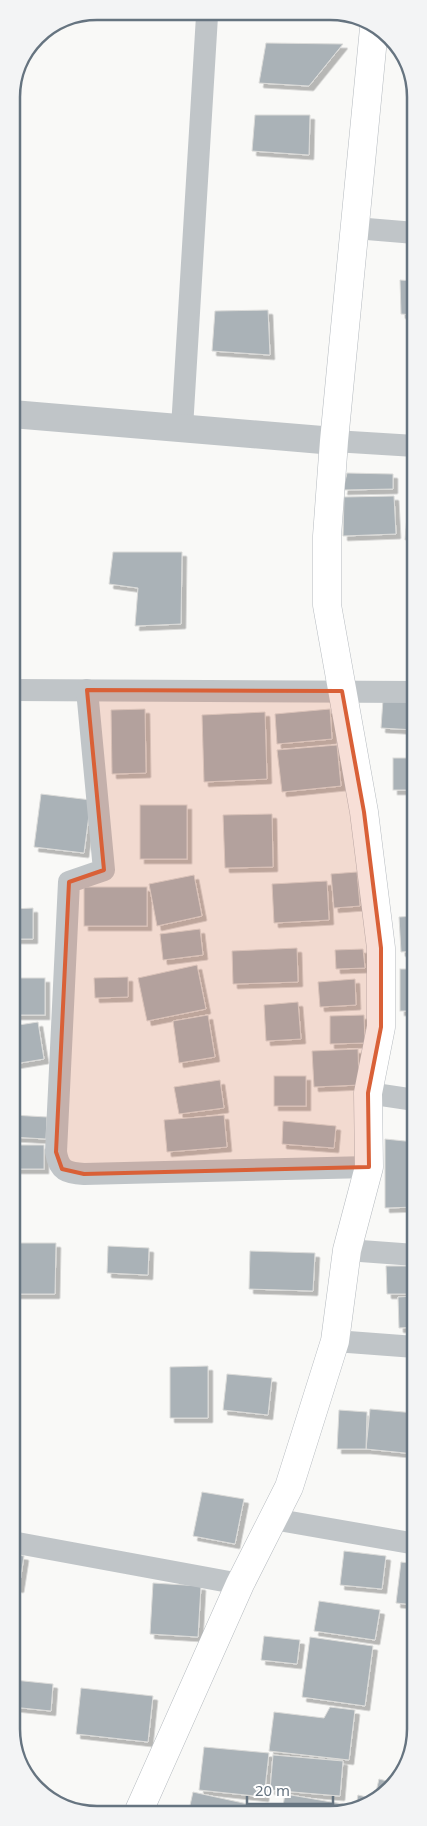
<svg xmlns="http://www.w3.org/2000/svg" width="427" height="1826" font-family="'Noto Sans',sans-serif">
	<defs>
		<filter id="shadow"><feDropShadow dx="4.5" dy="4.5" stdDeviation="0" flood-color="#0004"/></filter>
	</defs>
	<rect width="100%" height="100%" fill="#f9f9f7"/>
	<g fill="#aab2b7" stroke="#dbdbd9" filter="url(#shadow)">
		<path d="M 266,43 L 343,44 L 309,86 L 259,83 Z"/>
		<path d="M 255,115 L 310,115 L 309,155 L 252,151 Z"/>
		<path d="M 400,280 L 415,281 L 415,315 L 401,314 Z"/>
		<path d="M 268,310 L 270,355 L 212,351 L 215,311 Z"/>
		<path d="M 347,473 L 393,474 L 393,489 L 343,490 Z"/>
		<path d="M 394,496 L 396,534 L 343,536 L 344,497 Z"/>
		<path d="M 408,503 L 415,503 L 415,539 L 405,540 Z"/>
		<path d="M 113,552 L 182,552 L 181,624 L 135,626 L 138,588 L 109,584 Z"/>
		<path d="M 383,699 L 415,701 L 415,730 L 381,728 Z"/>
		<path d="M 145,709 L 146,773 L 112,774 L 111,710 Z"/>
		<path d="M 330,709 L 332,739 L 277,744 L 275,714 Z"/>
		<path d="M 265,712 L 267,779 L 204,782 L 202,715 Z"/>
		<path d="M 337,745 L 341,786 L 282,792 L 277,750 Z"/>
		<rect x="393" y="758" width="22" height="32"/>
		<path d="M 41,794 L 91,800 L 84,853 L 34,847 Z"/>
		<rect x="140" y="805" width="47" height="54"/>
		<path d="M 272,814 L 273,867 L 225,868 L 223,815 Z"/>
		<path d="M 357,872 L 360,906 L 334,908 L 331,874 Z"/>
		<path d="M 194,875 L 202,916 L 157,926 L 149,884 Z"/>
		<path d="M 327,881 L 329,920 L 274,923 L 272,884 Z"/>
		<rect x="84" y="887" width="63" height="39"/>
		<path d="M 33,908 L 33,939 L 12,939 L 12,909 Z"/>
		<path d="M 415,916 L 415,951 L 401,952 L 399,917 Z"/>
		<path d="M 200,929 L 203,955 L 163,960 L 160,934 Z"/>
		<path d="M 297,948 L 298,982 L 233,984 L 232,951 Z"/>
		<path d="M 363,949 L 365,968 L 336,969 L 335,950 Z"/>
		<path d="M 197,965 L 206,1009 L 147,1021 L 138,978 Z"/>
		<rect x="400" y="969" width="15" height="42"/>
		<path d="M 128,977 L 128,997 L 95,998 L 94,978 Z"/>
		<rect x="12" y="978" width="33" height="37"/>
		<path d="M 355,979 L 356,1005 L 320,1007 L 318,982 Z"/>
		<path d="M 298,1002 L 301,1039 L 266,1041 L 264,1005 Z"/>
		<path d="M 208,1015 L 215,1057 L 179,1063 L 173,1021 Z"/>
		<path d="M 364,1015 L 365,1043 L 330,1044 L 330,1016 Z"/>
		<path d="M 38,1022 L 44,1059 L 14,1064 L 12,1047 L 12,1026 Z"/>
		<path d="M 358,1049 L 359,1085 L 314,1087 L 312,1051 Z"/>
		<rect x="274" y="1076" width="32" height="30"/>
		<path d="M 220,1080 L 224,1108 L 179,1114 L 174,1087 Z"/>
		<path d="M 12,1115 L 47,1117 L 46,1139 L 12,1137 Z"/>
		<path d="M 224,1115 L 227,1147 L 167,1152 L 164,1120 Z"/>
		<path d="M 283,1121 L 336,1126 L 334,1148 L 282,1144 Z"/>
		<path d="M 385,1139 L 415,1142 L 415,1207 L 385,1208 Z"/>
		<rect x="12" y="1145" width="32" height="24"/>
		<path d="M 15,1243 L 56,1243 L 55,1294 L 15,1294 Z"/>
		<path d="M 108,1246 L 149,1248 L 148,1275 L 107,1273 Z"/>
		<path d="M 250,1251 L 315,1253 L 313,1291 L 249,1289 Z"/>
		<path d="M 386,1266 L 415,1266 L 415,1294 L 387,1294 Z"/>
		<path d="M 415,1296 L 415,1327 L 399,1328 L 398,1297 Z"/>
		<path d="M 208,1366 L 208,1418 L 170,1418 L 170,1367 Z"/>
		<path d="M 227,1374 L 272,1378 L 268,1415 L 223,1410 Z"/>
		<path d="M 370,1409 L 415,1413 L 415,1454 L 366,1449 Z"/>
		<path d="M 339,1410 L 367,1412 L 366,1449 L 337,1449 Z"/>
		<path d="M 202,1492 L 244,1499 L 235,1544 L 193,1536 Z"/>
		<path d="M 344,1551 L 386,1556 L 382,1589 L 340,1585 Z"/>
		<path d="M 12,1554 L 24,1556 L 19,1588 L 12,1587 Z"/>
		<path d="M 401,1562 L 416,1564 L 416,1605 L 396,1603 Z"/>
		<path d="M 153,1583 L 201,1586 L 198,1637 L 150,1634 Z"/>
		<path d="M 319,1601 L 380,1610 L 375,1640 L 314,1631 Z"/>
		<path d="M 264,1636 L 300,1640 L 297,1664 L 261,1660 Z"/>
		<path d="M 310,1637 L 373,1646 L 365,1706 L 302,1697 Z"/>
		<path d="M 14,1680 L 53,1684 L 51,1711 L 12,1707 Z"/>
		<path d="M 81,1688 L 153,1696 L 148,1742 L 76,1734 Z"/>
		<path d="M 330,1707 L 355,1710 L 349,1760 L 269,1751 L 274,1712 L 324,1718 Z"/>
		<path d="M 204,1747 L 269,1753 L 264,1797 L 199,1790 Z"/>
		<path d="M 273,1755 L 343,1761 L 340,1796 L 270,1790 Z"/>
		<path d="M 379,1779 L 395,1783 L 394,1786 L 375,1796 Z"/>
		<path d="M 193,1792 L 275,1810 L 274,1814 L 202,1813 L 189,1810 Z"/>
		<path d="M 285,1794 L 343,1804 L 341,1814 L 296,1814 L 282,1812 Z"/>
		<path d="M 358,1795 L 371,1798 L 356,1806 Z"/>
	</g>
	<g fill="none" stroke-linecap="round" stroke-linejoin="round">
		<g stroke="#b5babf" stroke-width="29">
			<path id="secondary" d="M 138,1813 L 240,1584 L 289,1487 L 335,1341 L 347,1250 L 369,1167 L 368,1093 L 381,1027 L 381,948 L 364,812 L 327,605 L 327,536 L 334,441 L 374,28"/>
		</g>
		<g stroke="#c0c5c8" stroke-width="22">
			<path d="M 355,228 L 415,233"/>
			<path d="M 182,428 L 207,16"/>
			<path d="M 334,441 L 415,446"/>
			<path d="M 12,690 L 415,692"/>
			<path d="M 87,690 L 104,870 L 69,882 L 56,1152 C 59,1171 67,1173 84,1174 L 369,1167"/>
			<path d="M 368,1093 L 415,1100"/>
			<path d="M 347,1250 L 415,1255"/>
			<path d="M 335,1341 L 415,1347"/>
			<path d="M 273,1519 L 416,1544"/>
			<path d="M 12,1542 L 240,1584"/>
		</g>
		<path stroke="#c0c5c8" stroke-width="28" d="M 12,414 L 334,441"/>
		<use href="#secondary" stroke="#fff" stroke-width="28"/>
	</g>
	<path fill="#d96037" fill-opacity="0.2" stroke="#d96037" stroke-width="4" stroke-linejoin="round" d="M 87,690 L 342,691 L 364,812 L 381,948 L 381,1027 L 368,1093 L 369,1167 L 84,1174 L 62,1169 L 56,1152 L 69,882 L 104,870 Z"/>
	<path d="M0 0H427V1826H0ZM97 20H330A77 77 0 0 1 407 97V1729A77 77 0 0 1 330 1806H97A77 77 0 0 1 20 1729V97A77 77 0 0 1 97 20Z" fill="#f3f4f5" fill-rule="evenodd"/>
	<path fill="none" stroke="#667480" stroke-width="2.5" d="M97 20H330A77 77 0 0 1 407 97V1729A77 77 0 0 1 330 1806H97A77 77 0 0 1 20 1729V97A77 77 0 0 1 97 20Z"/>
	<path d="M247 1796v8h86v-8" fill="none" stroke="#667480" stroke-width="2.5"/>
	<text x="255" y="1796" font-size="15" fill="#667480" stroke="#ffffff" stroke-width="4" paint-order="stroke">20 m</text>
</svg>
